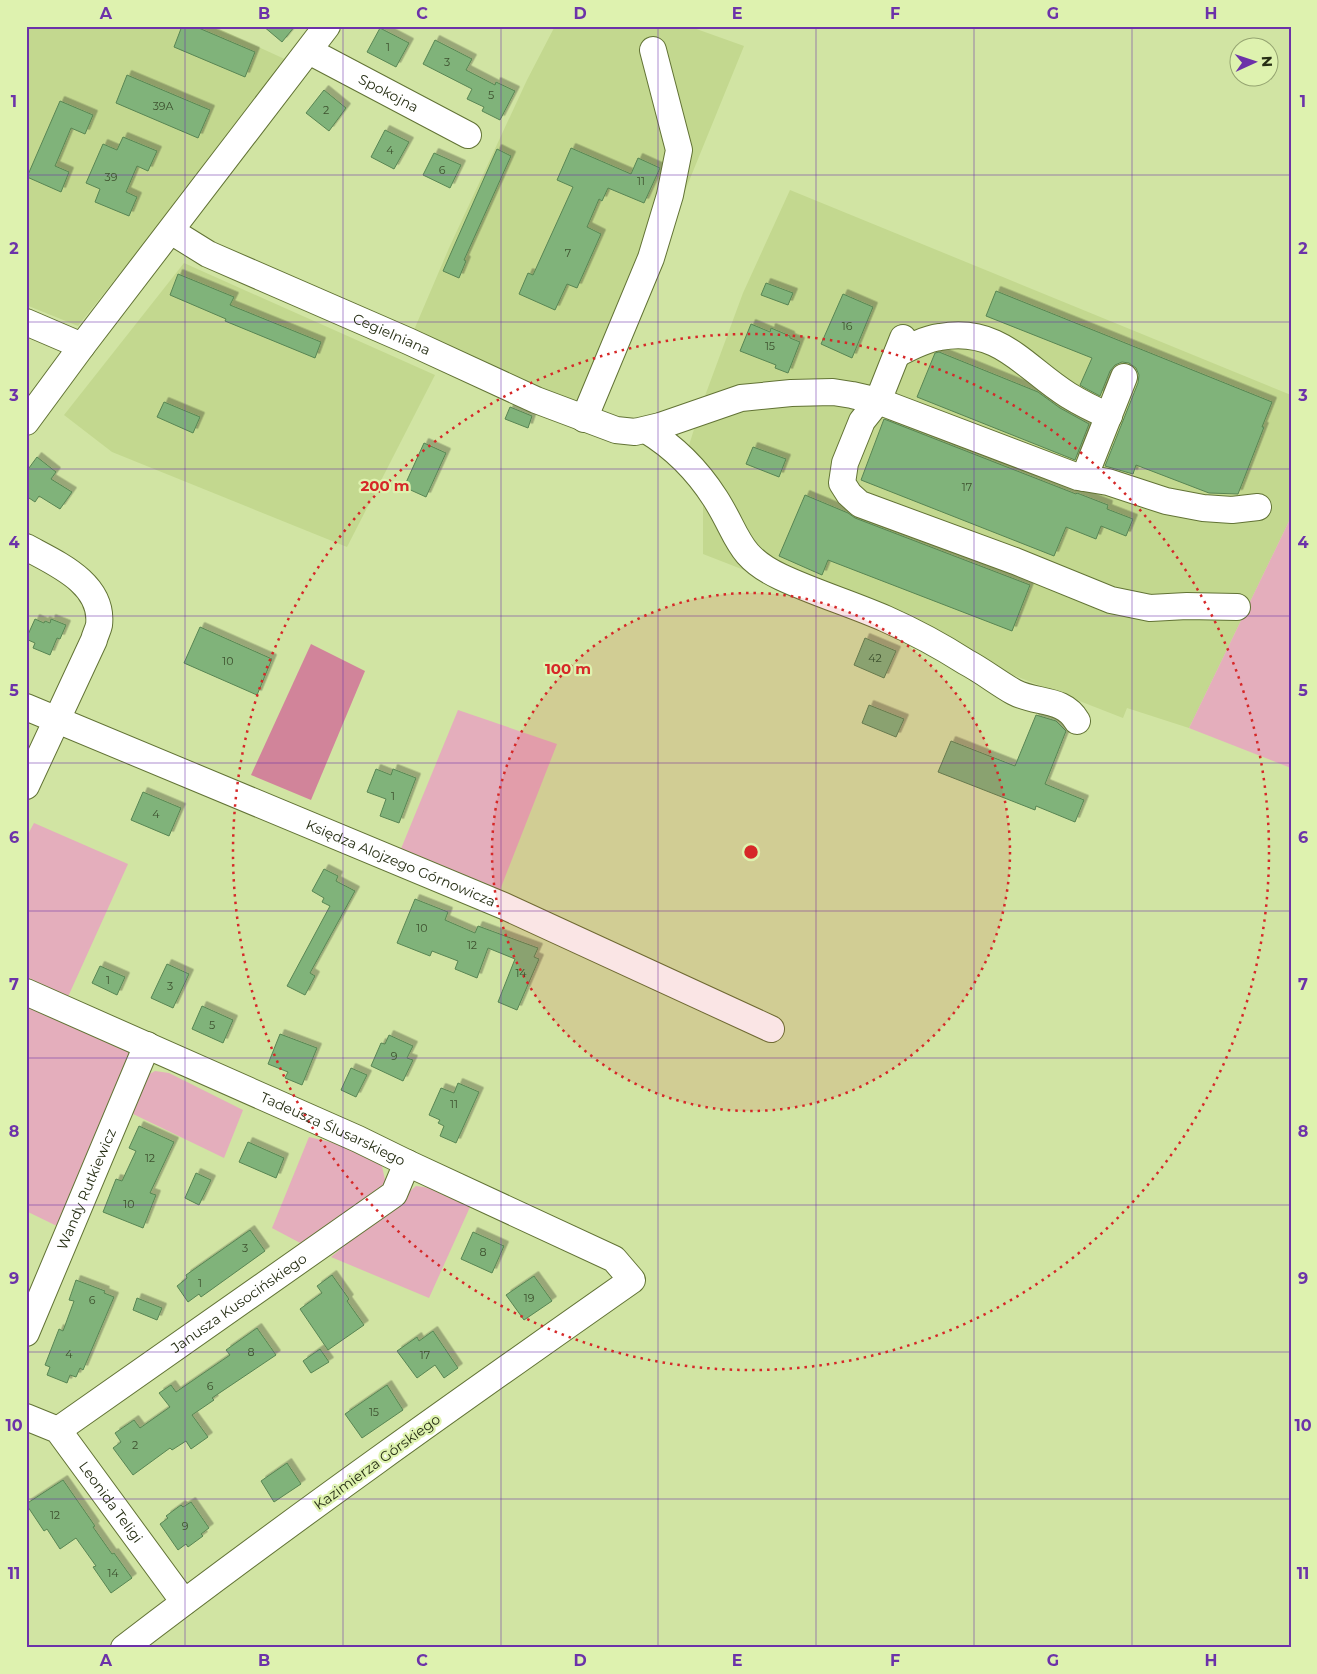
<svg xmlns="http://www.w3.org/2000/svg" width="1317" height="1674" font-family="Montserrat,sans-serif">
	<defs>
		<filter id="shadow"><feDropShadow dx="4.5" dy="-4.5" stdDeviation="0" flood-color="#0004"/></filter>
	</defs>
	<rect width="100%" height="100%" fill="#d1e4a3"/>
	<g fill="#c3d88f">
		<path d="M 26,26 L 213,26 L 289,61 L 78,326 L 26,305 Z"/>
		<path d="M 555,26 L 688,26 L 744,46 L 663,245 L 643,260 L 577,405 L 414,330 L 449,248 L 527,80 Z"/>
		<path d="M 790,190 L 1291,395 L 1291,517 L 1189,728 L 1127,708 L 1123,718 L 703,554 L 703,505 L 685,458 L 702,404 L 743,293 Z"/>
		<path d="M 184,263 L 435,375 L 347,547 L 112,452 L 64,415 Z"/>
	</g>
	<g fill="#e4aebc">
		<path d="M 1291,517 L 1291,768 L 1189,728 Z"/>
		<path d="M 458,710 L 557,744 L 498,895 L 398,856 Z"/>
		<path d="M 34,823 L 128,864 L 67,999 L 26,976 L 26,838 Z"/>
		<path d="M 26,1005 L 134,1053 L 59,1227 L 26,1211 Z"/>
		<path d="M 155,1071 L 169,1073 L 243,1110 L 224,1158 L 129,1112 L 144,1077 Z"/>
		<path d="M 309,1137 L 368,1151 L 382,1166 L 385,1180 L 379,1194 L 304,1245 L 272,1228 Z"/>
		<path d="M 416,1186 L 431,1188 L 470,1207 L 429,1298 L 331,1257 Z"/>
	</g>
	<path fill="#d1849a" d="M 311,644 L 365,671 L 311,800 L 251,775 Z"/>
	<g fill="#80b37a" stroke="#588553" filter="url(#shadow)">
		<path d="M 182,26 L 194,26 L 255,52 L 245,77 L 174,47 Z"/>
		<path d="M 263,26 L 295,26 L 282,42 Z"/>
		<path d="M 380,28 L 409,43 L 396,67 L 367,52 Z"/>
		<path d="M 435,40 L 472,59 L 466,70 L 495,85 L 496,82 L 515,91 L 500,120 L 482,111 L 484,107 L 467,99 L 472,89 L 423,64 Z"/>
		<path d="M 127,75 L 210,110 L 198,138 L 116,103 Z"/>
		<path d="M 324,90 L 346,108 L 329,131 L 306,113 Z"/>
		<path d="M 60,101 L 93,115 L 85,134 L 71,128 L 55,166 L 69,172 L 61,192 L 27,177 Z"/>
		<path d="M 385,130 L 409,142 L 394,169 L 371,157 Z"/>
		<path d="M 123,137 L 157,151 L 148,171 L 137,166 L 126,192 L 137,197 L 129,216 L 95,202 L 100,189 L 86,183 L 103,144 L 117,150 Z"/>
		<path d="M 571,148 L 631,174 L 638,158 L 660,168 L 644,203 L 608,188 L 602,201 L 599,199 L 587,227 L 601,234 L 577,288 L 567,284 L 555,310 L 519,294 L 528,273 L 533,275 L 573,187 L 557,180 Z"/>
		<path d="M 497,149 L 511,156 L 464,260 L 466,261 L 459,278 L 443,271 Z"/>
		<path d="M 434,153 L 461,165 L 450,188 L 423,175 Z"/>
		<path d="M 178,274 L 234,297 L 230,305 L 321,342 L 315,358 L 225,321 L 226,319 L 170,295 Z"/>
		<path d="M 766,283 L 793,293 L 788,305 L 761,295 Z"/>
		<path d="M 996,291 L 1272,402 L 1262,427 L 1264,427 L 1238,494 L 1209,493 L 1136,465 L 1133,474 L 1105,466 L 1138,383 L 1139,375 L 1136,368 L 1129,363 L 1122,362 L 1115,365 L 1110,371 L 1100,396 L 1085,388 L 1080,385 L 1092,358 L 986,316 Z"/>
		<path d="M 843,294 L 873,307 L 852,358 L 821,344 Z"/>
		<path d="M 751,324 L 770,332 L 771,328 L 790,336 L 790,338 L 800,342 L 788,373 L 775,368 L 776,365 L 740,351 Z"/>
		<path d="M 939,352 L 1038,392 L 1060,408 L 1089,424 L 1075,460 L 917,397 L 935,353 Z"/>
		<path d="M 164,402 L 200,417 L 193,433 L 157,417 Z"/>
		<path d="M 510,407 L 532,416 L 528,428 L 505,419 Z"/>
		<path d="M 884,419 L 1076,494 L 1077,493 L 1108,505 L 1107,509 L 1133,519 L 1126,536 L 1101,526 L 1096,539 L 1066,527 L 1054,556 L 861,480 Z"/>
		<path d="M 424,443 L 446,453 L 426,497 L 404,487 Z"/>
		<path d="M 753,447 L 786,459 L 779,477 L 746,464 Z"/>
		<path d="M 37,457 L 56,472 L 51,479 L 72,492 L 60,509 L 39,496 L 35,502 L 26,496 L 26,472 Z"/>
		<path d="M 805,495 L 848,513 L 855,518 L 1030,585 L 1012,631 L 828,560 L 822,575 L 779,556 Z"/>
		<path d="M 35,619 L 44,623 L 45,621 L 50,623 L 51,619 L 66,625 L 60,639 L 57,638 L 50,655 L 33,648 L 35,643 L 26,639 Z"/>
		<path d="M 200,627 L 272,659 L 257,695 L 184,663 Z"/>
		<path d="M 865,638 L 896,651 L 884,678 L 854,665 Z"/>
		<path d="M 869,705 L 904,719 L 896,737 L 862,723 Z"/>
		<path d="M 1036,715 L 1056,721 L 1066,731 L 1045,784 L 1084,800 L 1075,822 L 1036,806 L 1035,810 L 938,772 L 951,741 L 1015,766 Z"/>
		<path d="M 376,769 L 391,775 L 393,769 L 416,778 L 399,823 L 380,816 L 386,799 L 367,792 Z"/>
		<path d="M 143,792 L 181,808 L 169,836 L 131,820 Z"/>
		<path d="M 324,869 L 338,876 L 336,881 L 355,891 L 310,973 L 315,976 L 305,995 L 287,986 L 330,906 L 322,902 L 324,898 L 312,891 Z"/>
		<path d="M 415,899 L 448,912 L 445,920 L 475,933 L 478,926 L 538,948 L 534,957 L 539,959 L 517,1010 L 498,1002 L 515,959 L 488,948 L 477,978 L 455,969 L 458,961 L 432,951 L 430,956 L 397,943 Z"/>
		<path d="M 167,964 L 189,974 L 173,1008 L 151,998 Z"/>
		<path d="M 100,966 L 125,977 L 117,995 L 92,983 Z"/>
		<path d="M 202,1006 L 233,1020 L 223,1043 L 192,1029 Z"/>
		<path d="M 280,1034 L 317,1048 L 302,1085 L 285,1078 L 288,1072 L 268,1064 Z"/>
		<path d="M 389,1035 L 413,1046 L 407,1058 L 413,1060 L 403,1081 L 371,1066 L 381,1043 L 385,1044 Z"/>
		<path d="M 351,1068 L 367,1075 L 356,1097 L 341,1090 Z"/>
		<path d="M 458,1083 L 479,1092 L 456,1143 L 440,1136 L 444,1126 L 438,1123 L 440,1120 L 429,1115 L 441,1088 L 454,1093 Z"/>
		<path d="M 139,1126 L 174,1142 L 150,1193 L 156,1195 L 143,1228 L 103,1212 L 116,1179 L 122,1181 L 136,1151 L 129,1148 Z"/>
		<path d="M 248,1142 L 284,1158 L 276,1178 L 239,1162 Z"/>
		<path d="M 196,1173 L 211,1180 L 199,1205 L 185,1198 Z"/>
		<path d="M 250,1230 L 265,1251 L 201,1297 L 199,1294 L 188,1302 L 177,1286 L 187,1278 L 186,1275 Z"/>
		<path d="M 473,1232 L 504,1246 L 492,1273 L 461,1259 Z"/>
		<path d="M 332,1275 L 349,1299 L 347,1301 L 364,1325 L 328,1350 L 300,1309 L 322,1293 L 317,1286 Z"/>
		<path d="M 534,1276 L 552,1301 L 524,1320 L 506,1295 Z"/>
		<path d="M 76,1280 L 105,1291 L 104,1293 L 114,1297 L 83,1370 L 80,1368 L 76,1377 L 70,1375 L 67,1383 L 47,1375 L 50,1367 L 45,1365 L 59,1329 L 63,1331 L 74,1301 L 69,1300 Z"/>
		<path d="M 137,1298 L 162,1308 L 157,1320 L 133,1310 Z"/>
		<path d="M 257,1328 L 276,1355 L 212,1398 L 214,1400 L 192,1415 L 208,1437 L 191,1449 L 186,1441 L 172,1450 L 170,1448 L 133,1475 L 113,1448 L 121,1442 L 115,1433 L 134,1420 L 140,1428 L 170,1407 L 159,1393 L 171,1385 L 176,1392 L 230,1355 L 226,1350 Z"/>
		<path d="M 433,1331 L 458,1368 L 444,1378 L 435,1365 L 417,1378 L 397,1351 L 417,1337 L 419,1341 Z"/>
		<path d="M 320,1349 L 329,1362 L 311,1373 L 303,1361 Z"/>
		<path d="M 387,1385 L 403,1410 L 362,1438 L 345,1414 Z"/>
		<path d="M 287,1463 L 301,1484 L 274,1502 L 261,1481 Z"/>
		<path d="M 63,1480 L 95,1526 L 93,1527 L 112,1554 L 114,1553 L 132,1578 L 111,1593 L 93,1567 L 96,1566 L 76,1538 L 60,1549 L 47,1529 L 44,1531 L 26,1504 Z"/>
		<path d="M 191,1502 L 209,1528 L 201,1534 L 203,1536 L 188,1547 L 186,1544 L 178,1550 L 160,1524 L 168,1518 L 166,1516 L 181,1505 L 183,1507 Z"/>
	</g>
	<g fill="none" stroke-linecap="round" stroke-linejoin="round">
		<g stroke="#627335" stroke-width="28">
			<g id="minor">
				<path id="s1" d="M 309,51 L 468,135"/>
				<path id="s2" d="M 171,231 L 208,254 L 408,341 L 536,400 L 616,430 L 635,432 L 660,426 L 741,398 L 791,393 L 833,392 L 852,395 L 878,401 L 1078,477 L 1108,482 L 1166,501 L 1203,508 L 1232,510 L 1258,507"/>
				<path d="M 26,322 L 82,346"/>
				<path d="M 903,338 L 878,401 L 862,421 L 845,463 L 842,483 L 849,494 L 860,504 L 1015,561 L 1111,600 L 1150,608 L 1187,606 L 1237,607"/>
				<path d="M 897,354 C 910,347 925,339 940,337 C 999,326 1025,368 1068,395 C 1081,403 1095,410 1109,416"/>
				<path d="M 584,419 L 651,258 L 670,195 L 679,150 L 653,50"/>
				<path d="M 26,422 L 82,346 L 327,26"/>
				<path d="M 646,430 C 674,447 697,470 715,498 C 739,535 736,556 781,577 C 815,593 852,604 886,619 C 913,631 941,646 966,662 C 983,671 998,683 1014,692 C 1036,704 1063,697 1077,721"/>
				<path d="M 1084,478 L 1124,377"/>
				<path d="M 26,547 C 55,563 104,583 99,625 C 98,630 95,635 94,640 L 26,786"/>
				<path id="s3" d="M 26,707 L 504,906 L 771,1029"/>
				<path id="s4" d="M 26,992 L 358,1139 L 407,1163 L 614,1259 L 632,1280 C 461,1400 290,1521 124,1648"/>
				<path id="s5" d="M 26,1333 L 147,1045"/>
				<path id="s6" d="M 26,1417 L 58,1430 L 184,1602"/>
				<path id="s7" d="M 58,1430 L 394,1194 L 407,1163"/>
			</g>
		</g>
		<use href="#minor" stroke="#fff" stroke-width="26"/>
	</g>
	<path fill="none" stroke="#6c32a9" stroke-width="1" stroke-opacity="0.55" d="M 185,26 L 185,1648M 343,26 L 343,1648M 501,26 L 501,1648M 658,26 L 658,1648M 816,26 L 816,1648M 974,26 L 974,1648M 1132,26 L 1132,1648M 26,175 L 1291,175M 26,322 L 1291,322M 26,469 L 1291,469M 26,616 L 1291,616M 26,763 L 1291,763M 26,911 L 1291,911M 26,1058 L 1291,1058M 26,1205 L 1291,1205M 26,1352 L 1291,1352M 26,1499 L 1291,1499"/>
	<circle cx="751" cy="852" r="259" fill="#d62828" fill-opacity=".12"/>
	<g fill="none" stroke="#d62828" stroke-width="2.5" stroke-dasharray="2.5 5">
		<circle cx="751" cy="852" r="259"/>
		<circle cx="751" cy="852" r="518"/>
	</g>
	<g text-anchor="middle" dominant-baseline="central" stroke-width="4.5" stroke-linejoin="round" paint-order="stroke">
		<g font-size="11" fill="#3d502e">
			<text x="388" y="47">1</text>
			<text x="447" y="62">3</text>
			<text x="491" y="95">5</text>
			<text x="163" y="106">39A</text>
			<text x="326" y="110">2</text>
			<text x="390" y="150">4</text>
			<text x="442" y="170">6</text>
			<text x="111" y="177">39</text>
			<text x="641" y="181">11</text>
			<text x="568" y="253">7</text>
			<text x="847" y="326">16</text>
			<text x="770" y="346">15</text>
			<text x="967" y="487">17</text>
			<text x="875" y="658">42</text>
			<text x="228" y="661">10</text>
			<text x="393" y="796">1</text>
			<text x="156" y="814">4</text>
			<text x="422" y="928">10</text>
			<text x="472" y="945">12</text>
			<text x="521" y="973">14</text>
			<text x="108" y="980">1</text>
			<text x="170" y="986">3</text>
			<text x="212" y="1025">5</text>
			<text x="394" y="1056">9</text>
			<text x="454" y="1104">11</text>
			<text x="150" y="1158">12</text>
			<text x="129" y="1204">10</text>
			<text x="245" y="1248">3</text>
			<text x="483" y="1252">8</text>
			<text x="200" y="1283">1</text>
			<text x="529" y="1298">19</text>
			<text x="92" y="1300">6</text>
			<text x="251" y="1352">8</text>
			<text x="69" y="1354">4</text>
			<text x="425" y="1355">17</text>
			<text x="210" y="1386">6</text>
			<text x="374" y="1412">15</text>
			<text x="135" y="1445">2</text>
			<text x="55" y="1515">12</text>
			<text x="185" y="1526">9</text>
			<text x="113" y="1573">14</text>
		</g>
		<g font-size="14" fill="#272f15" stroke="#def2af">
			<text stroke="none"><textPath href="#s1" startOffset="90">Spokojna</textPath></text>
			<text stroke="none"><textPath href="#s2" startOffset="244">Cegielniana</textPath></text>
			<text stroke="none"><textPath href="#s3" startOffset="406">Księdza Alojzego Górnowicza</textPath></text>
			<text stroke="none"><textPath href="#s4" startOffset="336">Tadeusza Ślusarskiego</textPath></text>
			<text stroke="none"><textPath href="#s5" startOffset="156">Wandy Rutkiewicz</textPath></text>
			<text stroke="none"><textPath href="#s7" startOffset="221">Janusza Kusocińskiego</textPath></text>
			<text transform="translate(377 1462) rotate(-36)">Kazimierza Górskiego</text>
			<text stroke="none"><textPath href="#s6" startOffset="124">Leonida Teligi</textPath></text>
		</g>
	</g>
	<circle cx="751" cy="852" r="8" fill="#d62828" stroke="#def2af" stroke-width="2.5"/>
	<g font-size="15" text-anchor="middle" font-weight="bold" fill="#d62828" stroke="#def2af" stroke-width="4.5" stroke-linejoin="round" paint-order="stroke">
		<text x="385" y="491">200 m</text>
		<text x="568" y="674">100 m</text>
	</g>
	<rect width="1317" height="1674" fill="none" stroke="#def2af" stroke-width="55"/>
	<g transform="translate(1254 62) rotate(87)"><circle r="24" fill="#def2af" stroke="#95a471"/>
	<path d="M0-4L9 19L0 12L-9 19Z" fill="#6c32a9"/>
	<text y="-8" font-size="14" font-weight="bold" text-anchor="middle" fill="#272f15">N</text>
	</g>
	<rect x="28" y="28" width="1262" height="1618" fill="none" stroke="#6c32a9" stroke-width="2"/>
	<g font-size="16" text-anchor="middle" font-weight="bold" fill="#6c32a9">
		<text x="106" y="19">A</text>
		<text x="264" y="19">B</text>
		<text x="422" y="19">C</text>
		<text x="580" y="19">D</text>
		<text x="737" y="19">E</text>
		<text x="895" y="19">F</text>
		<text x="1053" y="19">G</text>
		<text x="1211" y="19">H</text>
		<text x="14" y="107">1</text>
		<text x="1303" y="107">1</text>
		<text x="14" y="254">2</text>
		<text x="1303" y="254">2</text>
		<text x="14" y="401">3</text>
		<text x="1303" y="401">3</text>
		<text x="14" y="548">4</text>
		<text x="1303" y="548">4</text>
		<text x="14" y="696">5</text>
		<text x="1303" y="696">5</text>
		<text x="14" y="843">6</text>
		<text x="1303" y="843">6</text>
		<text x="14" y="990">7</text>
		<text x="1303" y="990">7</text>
		<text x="14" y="1137">8</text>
		<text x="1303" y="1137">8</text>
		<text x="14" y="1284">9</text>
		<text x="1303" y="1284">9</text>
		<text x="14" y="1431">10</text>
		<text x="1303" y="1431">10</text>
		<text x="14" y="1579">11</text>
		<text x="1303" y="1579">11</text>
		<text x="106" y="1666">A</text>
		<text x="264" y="1666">B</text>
		<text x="422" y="1666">C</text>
		<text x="580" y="1666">D</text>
		<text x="737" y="1666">E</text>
		<text x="895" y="1666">F</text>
		<text x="1053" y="1666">G</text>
		<text x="1211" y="1666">H</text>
	</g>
</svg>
